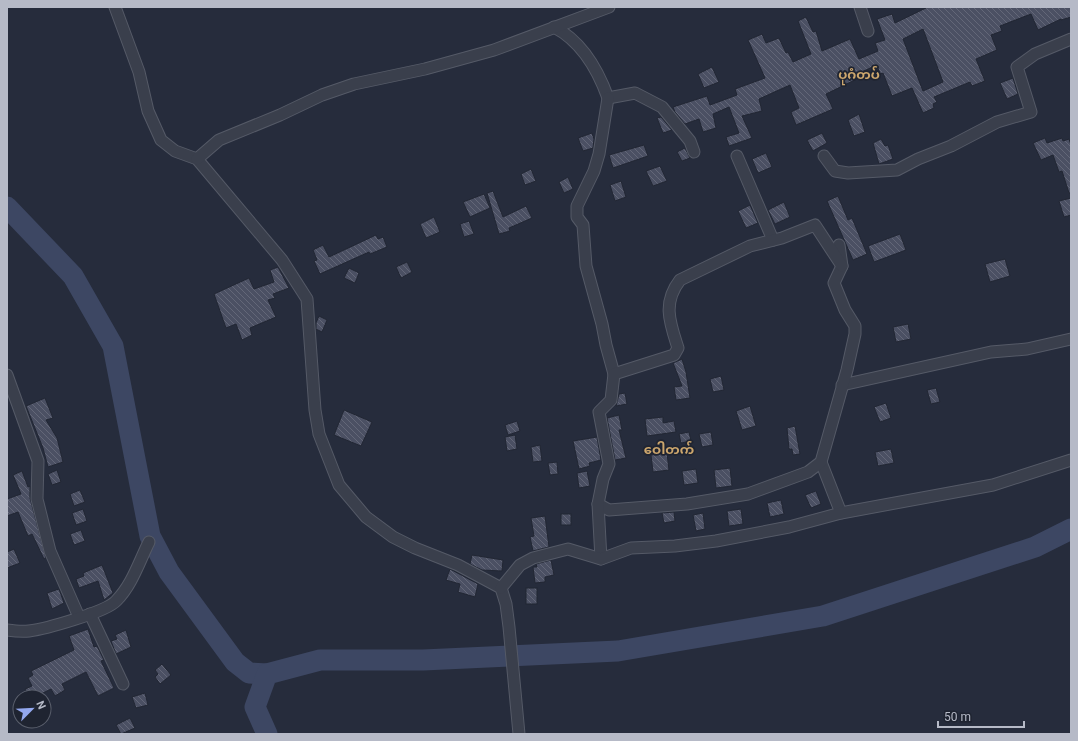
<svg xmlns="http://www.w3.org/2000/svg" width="1078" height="741" font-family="Roboto,'Noto Sans Myanmar',sans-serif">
	<defs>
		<pattern id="building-back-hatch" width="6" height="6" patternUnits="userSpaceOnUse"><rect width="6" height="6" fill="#4b5063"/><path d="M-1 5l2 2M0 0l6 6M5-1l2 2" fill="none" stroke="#636778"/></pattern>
	</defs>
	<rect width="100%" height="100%" fill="#262c3c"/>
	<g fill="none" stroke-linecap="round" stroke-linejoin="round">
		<g stroke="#3d4763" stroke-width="21">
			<path d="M 7,207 L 73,276 L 113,346 L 150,536 L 169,572 L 235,662 L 249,673 L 267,674"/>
			<path d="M 267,734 L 255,707 L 267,674 L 320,660 L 423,660 L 618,651 L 823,616 L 1035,547 L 1071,529"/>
		</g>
	</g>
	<g fill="url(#building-back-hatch)" stroke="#212633" fill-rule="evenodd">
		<path d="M 928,7 L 1071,7 L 1071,17 L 1061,20 L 1061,19 L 1038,30 L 1031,14 L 1000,26 L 1002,31 L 991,35 L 997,50 L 976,59 L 985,81 L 972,86 L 970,82 L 934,97 L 937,102 L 933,104 L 934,108 L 923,113 L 912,88 L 892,96 L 883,73 L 880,74 L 877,65 L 855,75 L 857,79 L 826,94 L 833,109 L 796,125 L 791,112 L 799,108 L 790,85 L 759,99 L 762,111 L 742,116 L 752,138 L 729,146 L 726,137 L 739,133 L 729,107 L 713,114 L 716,128 L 703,132 L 699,119 L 685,124 L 675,112 L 673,107 L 707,96 L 710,105 L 737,95 L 735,89 L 765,78 L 748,40 L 762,34 L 766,43 L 779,38 L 786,53 L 788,52 L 793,62 L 811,54 L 798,21 L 806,17 L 813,32 L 816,31 L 822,51 L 850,39 L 859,59 L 878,51 L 875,43 L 885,40 L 877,19 L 892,14 L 895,23 ZM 923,29 L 943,82 L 923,91 L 903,39 Z"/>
		<path d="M 712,67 L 719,82 L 704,88 L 698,74 Z"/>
		<path d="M 1013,78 L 1018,94 L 1007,99 L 1000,83 Z"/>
		<path d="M 859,114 L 865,132 L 854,136 L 848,120 Z"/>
		<path d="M 661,117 L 672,130 L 663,133 L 657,118 Z"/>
		<path d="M 592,133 L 594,139 L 593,148 L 583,151 L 578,138 Z"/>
		<path d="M 822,133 L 827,143 L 813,151 L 807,140 Z"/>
		<path d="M 1045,138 L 1047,143 L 1062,138 L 1063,141 L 1069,139 L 1071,145 L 1071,193 L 1069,193 L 1062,171 L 1059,172 L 1053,155 L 1041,160 L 1033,143 Z"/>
		<path d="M 881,139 L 885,146 L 888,145 L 893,159 L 879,164 L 873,143 Z"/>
		<path d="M 644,145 L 648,156 L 613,168 L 609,155 Z"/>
		<path d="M 685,148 L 690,158 L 682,161 L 677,152 Z"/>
		<path d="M 766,153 L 772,167 L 758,173 L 752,159 Z"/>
		<path d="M 660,166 L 667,181 L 653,186 L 646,171 Z"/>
		<path d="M 531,169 L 536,181 L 525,185 L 521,174 Z"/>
		<path d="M 568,177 L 573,189 L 564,193 L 559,182 Z"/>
		<path d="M 621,181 L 626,197 L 615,201 L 610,185 Z"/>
		<path d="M 493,191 L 503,217 L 526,206 L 532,218 L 509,228 L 510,231 L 499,234 L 487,193 Z"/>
		<path d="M 484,194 L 490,208 L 470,217 L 463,202 Z"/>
		<path d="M 838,196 L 848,220 L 852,218 L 867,254 L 853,260 L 827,201 Z"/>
		<path d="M 1071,198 L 1071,215 L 1064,217 L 1059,201 Z"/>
		<path d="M 784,202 L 790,217 L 775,224 L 768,210 Z"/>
		<path d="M 750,205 L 758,223 L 746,228 L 738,211 Z"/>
		<path d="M 434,217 L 440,232 L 426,238 L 420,224 Z"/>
		<path d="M 469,221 L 474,234 L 464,237 L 460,224 Z"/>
		<path d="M 900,234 L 906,250 L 874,262 L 868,246 Z"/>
		<path d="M 376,235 L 378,239 L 383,237 L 387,247 L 370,254 L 369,252 L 320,274 L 314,261 L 317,260 L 313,250 L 323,245 L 329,257 Z"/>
		<path d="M 1005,259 L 1010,276 L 990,282 L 985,264 Z"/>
		<path d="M 407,262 L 412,272 L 401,278 L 396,267 Z"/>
		<path d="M 278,267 L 289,288 L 273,294 L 275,298 L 268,300 L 276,317 L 250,328 L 252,335 L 242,340 L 236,324 L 226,328 L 214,294 L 249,278 L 254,289 L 274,282 L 270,270 Z"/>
		<path d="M 349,268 L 359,273 L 355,283 L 344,278 Z"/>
		<path d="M 319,316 L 327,320 L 322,332 L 316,329 L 316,323 Z"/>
		<path d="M 908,324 L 911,339 L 896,342 L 893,327 Z"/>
		<path d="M 682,359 L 686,372 L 690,398 L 676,400 L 674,387 L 682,386 L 673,363 Z"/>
		<path d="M 721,376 L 724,390 L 713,392 L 710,379 Z"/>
		<path d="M 936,388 L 940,402 L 931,404 L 927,390 Z"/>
		<path d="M 625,393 L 627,404 L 616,406 L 619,394 Z"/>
		<path d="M 45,398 L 53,418 L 46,420 L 57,438 L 63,462 L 48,467 L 43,448 L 26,406 Z"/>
		<path d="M 886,403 L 891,418 L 880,422 L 874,407 Z"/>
		<path d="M 750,406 L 756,426 L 742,430 L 736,411 Z"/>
		<path d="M 344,410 L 372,422 L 361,446 L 334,435 Z"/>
		<path d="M 619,415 L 622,430 L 619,430 L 626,458 L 615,460 L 607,418 Z"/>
		<path d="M 663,417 L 663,423 L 674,421 L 676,432 L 647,436 L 645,419 Z"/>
		<path d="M 517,421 L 520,431 L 508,435 L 505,425 Z"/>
		<path d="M 795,426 L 800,454 L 793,455 L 792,449 L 789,449 L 787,428 Z"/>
		<path d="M 689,432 L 691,441 L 681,443 L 679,434 Z"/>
		<path d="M 711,432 L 713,445 L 702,447 L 699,434 Z"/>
		<path d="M 515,435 L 517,449 L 507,451 L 505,437 Z"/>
		<path d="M 597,437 L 601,460 L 589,463 L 590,466 L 579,469 L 573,441 Z"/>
		<path d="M 540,445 L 542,461 L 533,462 L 531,447 Z"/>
		<path d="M 891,449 L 894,463 L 878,466 L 875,452 Z"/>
		<path d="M 667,453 L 669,470 L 653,472 L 651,455 Z"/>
		<path d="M 557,462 L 558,474 L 550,475 L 548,463 Z"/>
		<path d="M 730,468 L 732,486 L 716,488 L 714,470 Z"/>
		<path d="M 696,469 L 698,483 L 684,485 L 682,471 Z"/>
		<path d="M 57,470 L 61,482 L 52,485 L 48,474 Z"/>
		<path d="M 22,471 L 28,487 L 30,486 L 30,498 L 46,558 L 44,559 L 32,534 L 28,536 L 18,512 L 7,516 L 7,499 L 21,494 L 13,475 Z"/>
		<path d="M 587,471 L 590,486 L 579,488 L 577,473 Z"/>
		<path d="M 80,490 L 85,502 L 74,506 L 70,494 Z"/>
		<path d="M 816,491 L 821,504 L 811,508 L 805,495 Z"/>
		<path d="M 781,500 L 784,514 L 770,517 L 767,503 Z"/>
		<path d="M 83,509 L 87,521 L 76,525 L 72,513 Z"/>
		<path d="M 741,509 L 743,524 L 729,526 L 727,511 Z"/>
		<path d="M 674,512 L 675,521 L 664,523 L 662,513 Z"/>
		<path d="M 703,513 L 705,529 L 696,531 L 693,515 Z"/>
		<rect x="561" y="514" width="10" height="11"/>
		<path d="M 545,516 L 549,547 L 533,551 L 530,537 L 534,536 L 531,518 Z"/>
		<path d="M 81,530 L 85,541 L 74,545 L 70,534 Z"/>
		<path d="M 14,549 L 20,563 L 7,568 L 7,552 Z"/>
		<path d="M 472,555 L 503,560 L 502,571 L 482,570 L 470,564 Z"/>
		<path d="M 551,560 L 554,575 L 545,577 L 545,582 L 535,583 L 533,567 L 537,567 L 536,564 Z"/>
		<path d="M 102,565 L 113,593 L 104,600 L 98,581 L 79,588 L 76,579 L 84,576 L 83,573 Z"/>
		<path d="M 450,569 L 478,584 L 475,597 L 458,592 L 460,584 L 446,580 Z"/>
		<rect x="526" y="588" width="11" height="16"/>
		<path d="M 59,589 L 64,603 L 52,609 L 47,593 Z"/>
		<path d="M 88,629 L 94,647 L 97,646 L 104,660 L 101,661 L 114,688 L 98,696 L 86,672 L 62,684 L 65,690 L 55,696 L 51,689 L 35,697 L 29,697 L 25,689 L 32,686 L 28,678 L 33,675 L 31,671 L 74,650 L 69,636 Z"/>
		<path d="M 126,630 L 131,647 L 116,654 L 111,641 L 117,639 L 115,635 Z"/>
		<path d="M 162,664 L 171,675 L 160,684 L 155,677 L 158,674 L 155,670 Z"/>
		<path d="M 145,693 L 148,705 L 136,708 L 132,697 Z"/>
		<path d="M 130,718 L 135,728 L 121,734 L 116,725 Z"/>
	</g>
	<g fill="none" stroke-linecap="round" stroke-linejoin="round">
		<g stroke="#555a67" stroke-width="13">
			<g id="street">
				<path d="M 115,7 L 139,72 L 148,111 L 161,140 L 175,151 L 197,159 L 282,260 L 307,299 L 315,410 L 319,434 L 339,485 L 366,517 L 393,537 L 415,548 L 458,565 L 501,588 L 506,604 L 509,627 L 519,734"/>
				<path d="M 860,7 L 868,31"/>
				<path d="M 554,27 C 581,41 598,70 608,98 L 635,93 L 662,107 L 690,141 L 694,152"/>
				<path d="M 608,98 L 599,154 L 594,171 L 577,206 L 577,217 L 583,225 L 586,266 L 602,324 L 606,345 L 614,374"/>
				<path d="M 737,156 L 773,240"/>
				<path d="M 824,156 L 835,171 L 848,173 L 897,170 L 918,159 L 951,146 L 997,122 L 1031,112 L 1017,67 L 1035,54 L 1071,39"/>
				<path d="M 197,159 L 219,140 L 280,115 L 322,95 L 354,84 L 425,69 L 494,50 L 609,7"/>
				<path d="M 7,375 L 38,461 L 37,499 L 50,551 L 79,617"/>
				<path d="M 842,385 L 991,352 L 1027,349 L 1071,339"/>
				<path d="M 821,462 L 841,513"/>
				<path d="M 598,504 L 609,510 L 687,504 L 748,494 L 808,472 L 821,462 L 847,370 L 855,334 L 855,326 L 845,310 L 834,283 L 842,266 L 839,245"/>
				<path d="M 601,559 L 598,504 L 603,479 L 609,464 L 599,412 L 611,400 L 614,374 L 674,355 L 678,348 C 670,323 662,303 680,280 L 750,246 L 782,238 L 815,225 L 842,266"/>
				<path d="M 501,588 L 520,565 L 533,558 L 568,549 L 601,559 L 631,548 L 675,546 L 716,541 L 789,527 L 841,513 L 993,485 L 1071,460"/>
				<path d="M 90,614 L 123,684"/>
				<path d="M 7,630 C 14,631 22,632 29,631 C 45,629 106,612 116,601 C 132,585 139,562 149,542"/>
			</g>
		</g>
		<use href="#street" stroke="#3a3f4c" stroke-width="11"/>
	</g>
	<g text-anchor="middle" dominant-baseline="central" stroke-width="3.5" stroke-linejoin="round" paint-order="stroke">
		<g font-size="13" font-weight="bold" fill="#cca66d" stroke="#1f2431">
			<text x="859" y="74">ပုဂံတပ်</text>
			<text x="669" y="449">ဝေါတက်</text>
		</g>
	</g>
	<rect width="1078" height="741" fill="none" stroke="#b6bac7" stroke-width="16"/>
	<g transform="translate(32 709) rotate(66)"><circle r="19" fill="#1f2431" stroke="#5b606d"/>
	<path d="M0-3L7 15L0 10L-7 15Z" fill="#93a8ef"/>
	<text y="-6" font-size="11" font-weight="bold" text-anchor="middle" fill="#b6bac7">N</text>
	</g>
	<path d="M938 721v6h86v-6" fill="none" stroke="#b6bac7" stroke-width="2"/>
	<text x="944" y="721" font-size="12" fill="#b6bac7" stroke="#1f2431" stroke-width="3" paint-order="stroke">50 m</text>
</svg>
